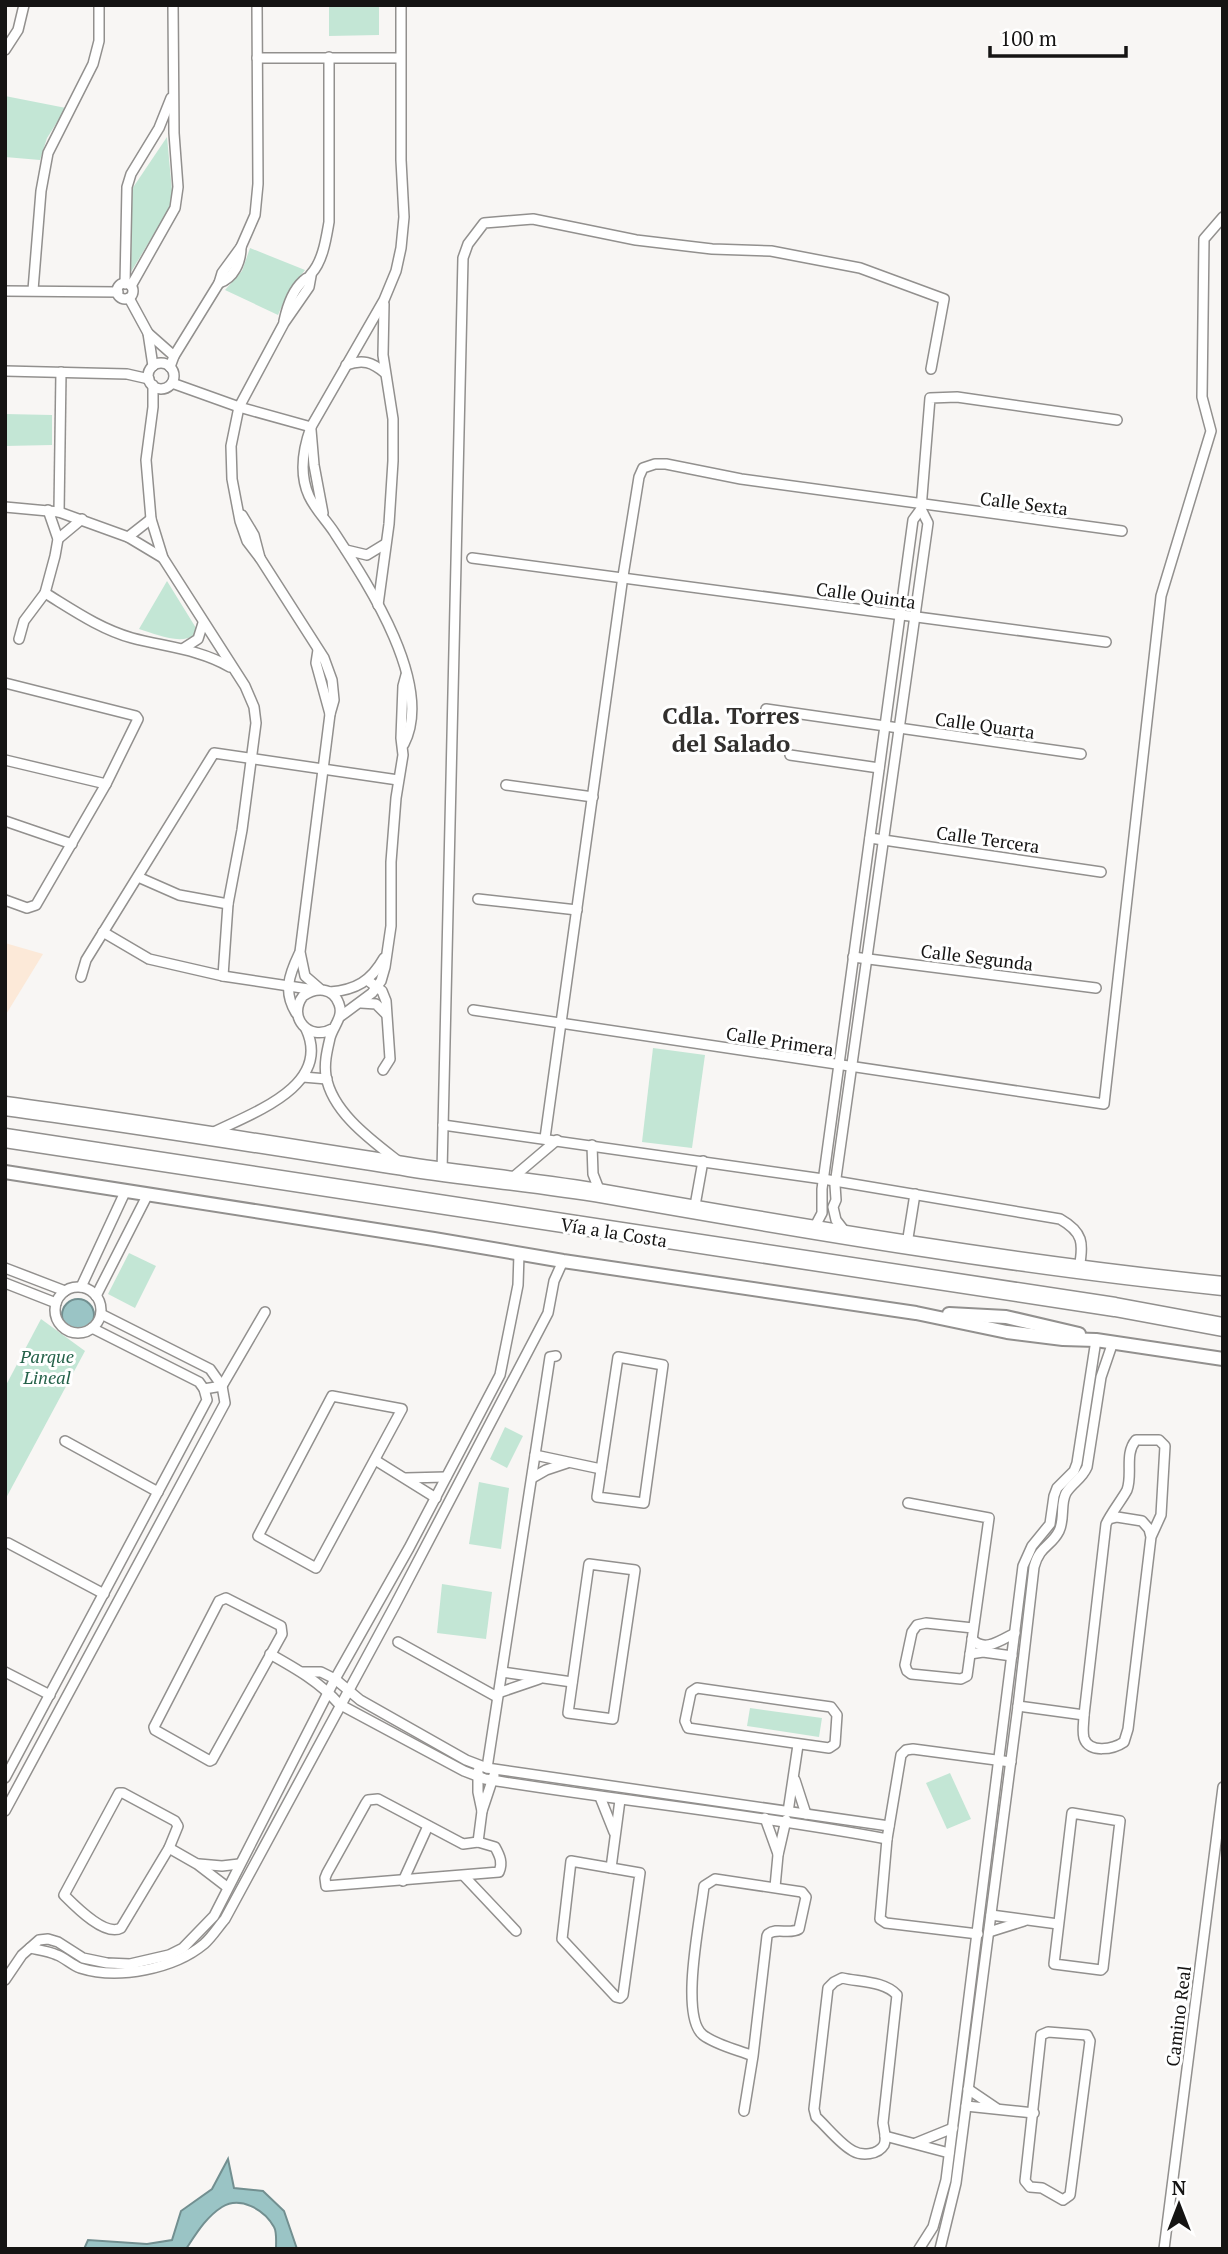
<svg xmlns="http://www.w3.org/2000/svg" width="1228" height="2254" font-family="'PT Serif',serif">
	<rect width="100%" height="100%" fill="#f8f6f4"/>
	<path fill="#fce9d8" d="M 5,943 L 43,954 L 5,1016 Z"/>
	<g fill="#c3e6d5">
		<path d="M 329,5 L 379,5 L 379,35 L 329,36 Z"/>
		<path d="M 5,96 L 66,108 L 47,138 L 40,160 L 5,157 Z"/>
		<path d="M 167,137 L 173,202 L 131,272 L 132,189 Z"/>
		<path d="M 250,248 L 305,270 L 288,292 L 278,315 L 225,290 L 242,271 Z"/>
		<path d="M 5,414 L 52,415 L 52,445 L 5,446 Z"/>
		<path d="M 167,581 L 196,628 L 196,634 C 181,646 156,634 139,629 Z"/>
		<path d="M 653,1048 L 705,1055 L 692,1148 L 642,1142 Z"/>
		<path d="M 129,1253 L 156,1266 L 135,1308 L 108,1294 Z"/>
		<path d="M 41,1319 L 85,1351 L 5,1500 L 5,1387 Z"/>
		<path d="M 505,1427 L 523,1436 L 507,1468 L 490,1459 Z"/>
		<path d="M 479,1482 L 509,1488 L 501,1549 L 469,1544 Z"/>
		<path d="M 442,1584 L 492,1592 L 486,1639 L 437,1633 Z"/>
		<path d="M 750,1708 L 822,1718 L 819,1737 L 747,1726 Z"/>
		<path d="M 950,1773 L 971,1819 L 947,1829 L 926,1783 Z"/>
	</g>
	<g fill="#9ac4c5" stroke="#728f90" stroke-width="2">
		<circle cx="78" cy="1315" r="16"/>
		<path d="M 228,2159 L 234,2188 L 263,2191 L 284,2211 L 297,2249 L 276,2249 C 276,2242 277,2232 274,2227 C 264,2209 240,2196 222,2207 C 206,2217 196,2234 186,2249 L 84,2249 L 88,2240 L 147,2244 L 172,2240 L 181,2211 L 212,2189 Z"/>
	</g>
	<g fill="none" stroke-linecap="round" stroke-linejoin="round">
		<g stroke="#92908e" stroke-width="12">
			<g id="street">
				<path d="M 401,5 L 401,160 L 404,217 L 401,248 L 396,271 L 384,300 L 311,427 C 303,449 299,474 309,496 C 315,509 326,520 334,532 C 366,581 435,684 404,744"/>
				<path d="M 5,50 L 18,30 L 24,5"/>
				<path d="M 257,58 L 400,58"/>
				<path d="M 311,276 L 309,287 L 284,323 L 239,407 L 231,446 L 232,479 L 240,521 L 247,541 L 260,558 L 324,658 L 332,680 L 334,700 L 330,714 L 300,952 L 305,976 L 320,989"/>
				<path d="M 219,283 C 234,278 241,262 241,247"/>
				<circle cx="125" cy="291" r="8"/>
				<path d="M 125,284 L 127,187 L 131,174 L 159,128 L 171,98"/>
				<path d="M 131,286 L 175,208 L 178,187 L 174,133 L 173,5"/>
				<path d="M 33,290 L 41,191 L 48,153 L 93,64 L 99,41 L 99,5"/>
				<path d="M 5,291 L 118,292"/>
				<path d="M 129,298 L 148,333 L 153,366"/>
				<path d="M 284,321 C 287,307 292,291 303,281 C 309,275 306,281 311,274 C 323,261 326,239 329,222 L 329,57"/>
				<path d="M 148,333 L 174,356"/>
				<circle cx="161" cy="376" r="13"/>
				<path d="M 346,365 C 363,359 372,362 385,373"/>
				<path d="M 170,367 L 174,356 L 219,283 L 222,273 L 241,247 L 255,215 L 258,184 L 257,5"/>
				<path d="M 5,371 L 127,374 L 149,379"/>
				<path d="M 172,383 L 239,407 L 311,427"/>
				<path d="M 153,385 L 153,407 L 146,460 L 151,519 L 163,558 L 245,686 L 254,707 L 256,723 L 242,830 L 228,904 L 223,976"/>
				<path d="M 311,430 L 314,465 L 323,513"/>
				<path d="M 5,507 L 59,512 L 128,537 L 163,558"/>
				<path d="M 59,512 L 61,372"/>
				<path d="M 242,515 L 254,535 L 260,558"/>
				<path d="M 128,537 L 151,519"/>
				<path d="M 58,539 L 82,519"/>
				<path d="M 346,550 L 367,555 L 385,544"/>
				<path d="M 472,558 L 1106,642"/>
				<path d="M 45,593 C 73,610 100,629 132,638 C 166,647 199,649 230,667"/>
				<path d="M 378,605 L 389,524 L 393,461 L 393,419 L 383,355 L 384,304"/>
				<path d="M 19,639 L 24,621 L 45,593 L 55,556 L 58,539 L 48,510"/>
				<path d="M 184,648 L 198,639 L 203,623"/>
				<path d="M 318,650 L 316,663 L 330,714"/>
				<path d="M 5,683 L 136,716 L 138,719 L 106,784 L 36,905 L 27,908 L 5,900"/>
				<path d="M 766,709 L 1081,754"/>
				<path d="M 790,755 L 879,768"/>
				<path d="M 5,760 L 106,784"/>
				<path d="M 506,785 L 593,797"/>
				<path d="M 5,821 L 72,844"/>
				<path d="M 870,838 L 1101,872"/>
				<path d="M 138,877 L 179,895 L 228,904"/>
				<path d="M 478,899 L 577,910"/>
				<path d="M 103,932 L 149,959 L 223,976 L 315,990"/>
				<path d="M 853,957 L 1096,988"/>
				<path d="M 81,977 L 86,960 L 214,753 L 398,780"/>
				<path d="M 367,980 L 382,991 L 386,1001 L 390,1059 L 383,1070"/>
				<path d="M 330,992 C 356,990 371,981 384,958"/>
				<path d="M 361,1003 L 376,1004 L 386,1014"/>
				<path d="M 473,1010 L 1104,1104 L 1161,596 L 1211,431 L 1202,397 L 1204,239 L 1223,217"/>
				<path d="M 296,1013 C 283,992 289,975 299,954"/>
				<path d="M 341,1016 L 372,993 L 381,981 L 385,967 L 391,926 L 391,862 L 396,798 L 403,755 L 401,738 L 403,686 L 406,675"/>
				<path d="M 332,1029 C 309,1042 287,1017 303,996 C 316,987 333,987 339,1004 C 344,1017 333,1026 330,1038 C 327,1051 324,1063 326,1076 C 332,1112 371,1140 398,1161"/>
				<path d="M 303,1077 L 327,1079"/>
				<path d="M 443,1125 L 823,1179 L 1060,1219 C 1083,1232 1084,1243 1079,1268"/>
				<path d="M 210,1134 C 249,1114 333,1087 306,1029"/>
				<path d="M 545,1138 L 623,576 L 639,477 L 643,468 L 655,464 L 666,464 L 741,479 L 1122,531"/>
				<path d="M 592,1145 L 593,1174 L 600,1192"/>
				<path d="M 442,1172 L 463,258 L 468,244 L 484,223 L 533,219 L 636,240 L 712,249 L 771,251 L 860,268 L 944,299 L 931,369"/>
				<path d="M 511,1179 L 557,1140"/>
				<path d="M 694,1211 L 703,1161"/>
				<path d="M 813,1230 L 822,1213 L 822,1189 L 913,520 L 921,509 L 930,398 L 957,397 L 1117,420"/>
				<path d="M 846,1233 L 836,1220 L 833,1207 L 836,1200 L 835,1185 L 928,523 L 921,509"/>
				<path d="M 907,1244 L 915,1194"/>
				<path d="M 5,1268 L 65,1291"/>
				<path d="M 5,1283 L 56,1303"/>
				<circle cx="78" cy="1310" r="23"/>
				<path d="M 81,1287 L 126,1190"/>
				<path d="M 96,1296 L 148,1194"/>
				<path d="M 618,1357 L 663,1365 L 644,1503 L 597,1497 Z"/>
				<path d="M 204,1389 L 222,1386 L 265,1312"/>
				<path d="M 332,1396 L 402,1409 L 316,1568 L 258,1536 Z"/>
				<path d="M 65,1441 L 158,1492"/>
				<path d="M 535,1455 L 601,1469"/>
				<path d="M 375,1460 L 436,1498"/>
				<path d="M 406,1478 L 446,1477"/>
				<path d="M 532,1478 L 546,1470 L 567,1463"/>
				<path d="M 908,1503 L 989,1518 L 967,1676 L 961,1679 L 911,1674 L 907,1671 L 905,1665 L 912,1632 L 917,1625 L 926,1623 L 973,1628"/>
				<path d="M 1109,1519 L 1117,1517 L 1142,1521 L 1149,1529 L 1151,1537 L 1128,1729 L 1124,1742 C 1114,1749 1089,1754 1084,1738 C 1082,1731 1084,1722 1084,1715 L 1106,1524 C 1111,1513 1123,1498 1127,1490 C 1133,1474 1124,1454 1136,1440 L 1159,1440 L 1165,1446 L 1161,1515 L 1151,1537"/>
				<path d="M 8,1543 L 104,1594"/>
				<path d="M 589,1564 L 635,1570 L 613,1719 L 568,1713 Z"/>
				<path d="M 226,1598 L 281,1626 L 282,1634 L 212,1760 L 210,1761 L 155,1730 L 154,1727 L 219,1601 Z"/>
				<path d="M 972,1639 C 984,1653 1001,1640 1015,1633"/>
				<path d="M 398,1642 L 497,1697"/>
				<path d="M 270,1654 C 295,1668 320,1682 339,1704 L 464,1771 L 485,1779 C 619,1801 754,1814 887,1839"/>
				<path d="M 970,1654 L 983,1652 L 1012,1656"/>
				<path d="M 5,1672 L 50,1695"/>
				<path d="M 303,1672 L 321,1672 L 335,1679 L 360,1700 L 466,1760 L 487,1768 L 889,1826"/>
				<path d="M 502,1672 L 572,1682"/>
				<path d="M 697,1688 L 831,1707 L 837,1715 L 835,1744 L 829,1748 L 688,1728 L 685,1721 L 691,1692 Z"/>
				<path d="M 498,1693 L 539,1679"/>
				<path d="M 1018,1706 L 1084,1715"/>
				<path d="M 487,1768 L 550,1357 L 556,1356"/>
				<path d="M 478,1771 L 478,1792 L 482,1811"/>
				<path d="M 5,1778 L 207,1400 L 204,1389 L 199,1382 L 92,1328"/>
				<path d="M 795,1780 L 806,1814"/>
				<path d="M 119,1793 L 123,1793 L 175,1821 L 178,1826 L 169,1848 L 121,1928 C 105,1937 75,1906 64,1895 Z"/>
				<path d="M 600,1797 L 614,1832"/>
				<path d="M 378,1799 L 463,1844 L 478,1842 L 495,1847 C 500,1856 503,1863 499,1872 L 326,1886 L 325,1878 L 327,1873 L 366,1803 L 368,1800 Z"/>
				<path d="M 5,1811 L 225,1403 L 222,1386 L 210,1369 L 101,1314"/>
				<path d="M 788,1812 L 798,1745"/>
				<path d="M 1072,1813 L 1120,1821 L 1103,1968 L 1101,1970 L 1054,1964 Z"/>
				<path d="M 765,1818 L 778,1854"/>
				<path d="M 478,1842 L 482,1811 L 494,1775"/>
				<path d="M 169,1848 L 197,1864 L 227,1887"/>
				<path d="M 571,1861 L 640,1873 L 623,1995 L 620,1998 L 616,1997 L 562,1939 Z"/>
				<path d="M 199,1864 L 222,1866 L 239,1864"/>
				<path d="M 611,1868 L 620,1800"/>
				<path d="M 464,1876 L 516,1931"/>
				<path d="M 403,1881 L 428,1826"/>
				<path d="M 775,1887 L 778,1855 L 786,1820"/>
				<path d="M 991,1915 L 1058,1924"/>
				<path d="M 989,1932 L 1024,1921"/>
				<path d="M 978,1934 L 886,1923 L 880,1919 L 887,1839 L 901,1755 L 906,1750 L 913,1749 L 1011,1762"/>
				<path d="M 30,1948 C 39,1950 48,1951 57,1955 C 65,1958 72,1965 80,1968 C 118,1980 174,1969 204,1944 C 212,1937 218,1927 225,1919 L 395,1605 L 548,1313 L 554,1281 L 563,1261"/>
				<path d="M 842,1978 C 859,1982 885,1981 897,1995 L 883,2123 C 884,2130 887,2139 884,2145 C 878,2155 862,2156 853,2151 C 840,2144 827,2127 816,2117 L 814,2109 L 828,1988 L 834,1982 Z"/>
				<path d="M 5,1980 L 22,1955 L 39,1940 L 48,1939 L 58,1942 L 83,1958 L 107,1963 L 130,1964 L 169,1955 L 183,1948 L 214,1916 L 335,1679 L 409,1548 L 500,1375 L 518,1285 L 519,1254"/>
				<path d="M 1048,2032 L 1087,2035 L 1090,2041 L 1070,2195 L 1063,2200 L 1042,2188 L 1030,2187 L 1025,2181 L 1041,2035 Z"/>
				<path d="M 968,2089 L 996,2108"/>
				<path d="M 966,2106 L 1034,2113"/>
				<path d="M 744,2111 L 753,2056 L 767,1936 L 768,1934 C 777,1927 789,1935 799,1929 L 806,1897 L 802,1892 L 715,1879 L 704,1886 C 701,1915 679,2016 703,2035 C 716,2045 738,2050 753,2056"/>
				<path d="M 885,2136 L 949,2153"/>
				<path d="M 916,2143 L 953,2128"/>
				<path d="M 919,2249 L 933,2227 L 946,2180 L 1023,1566 L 1032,1546 L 1050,1524 L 1054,1496 L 1057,1488 L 1074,1471 L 1077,1463 L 1096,1340"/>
				<path d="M 940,2249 L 956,2183 L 1018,1706 L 1034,1567 C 1040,1545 1051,1547 1059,1531 C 1065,1519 1060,1504 1066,1493 C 1072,1483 1082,1479 1087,1467 L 1101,1377 L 1113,1342"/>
				<path d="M 1164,2249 L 1223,1787"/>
			</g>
		</g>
		<g stroke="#92908e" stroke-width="16">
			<g id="secondary">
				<path d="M 5,1172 L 434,1239 L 563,1261 L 916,1313 L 1007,1332 L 1063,1339 L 1096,1340 L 1223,1359"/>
				<path d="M 949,1314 L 1006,1317 L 1079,1334"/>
			</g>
		</g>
		<g stroke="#92908e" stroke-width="21">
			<g id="highway">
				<path d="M 5,1106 C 140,1124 274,1146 409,1167 C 474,1177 540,1183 605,1194 C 810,1230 1016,1265 1223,1286"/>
				<path d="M 5,1138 L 1115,1307 L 1223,1327"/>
			</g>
		</g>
		<use href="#street" stroke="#fff" stroke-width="9"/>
		<use href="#secondary" stroke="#fff" stroke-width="12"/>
		<use href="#highway" stroke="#fff" stroke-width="18"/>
	</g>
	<g text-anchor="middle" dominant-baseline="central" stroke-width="6" stroke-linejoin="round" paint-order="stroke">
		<g font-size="18" fill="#151413" stroke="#fff">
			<text transform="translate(1024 503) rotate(7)">Calle Sexta</text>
			<text transform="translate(866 595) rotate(8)">Calle Quinta</text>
			<text transform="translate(985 725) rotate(8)">Calle Quarta</text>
			<text transform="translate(988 839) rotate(8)">Calle Tercera</text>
			<text transform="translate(977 957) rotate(7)">Calle Segunda</text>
			<text transform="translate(780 1041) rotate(9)">Calle Primera</text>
			<text transform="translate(614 1232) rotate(9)">Vía a la Costa</text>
			<text transform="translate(1178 2016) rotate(-83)">Camino Real</text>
		</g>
		<g font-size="18" font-style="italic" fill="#246149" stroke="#fff">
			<text x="47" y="1356">Parque<tspan x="47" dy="21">Lineal</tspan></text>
		</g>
		<g font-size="24" font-weight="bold" fill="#32302e" stroke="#fff">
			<text x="731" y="715">Cdla. Torres<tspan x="731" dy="28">del Salado</tspan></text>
		</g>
	</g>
	<rect width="1228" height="2254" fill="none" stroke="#151413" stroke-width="14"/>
	<g transform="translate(1179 2205)" stroke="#ffffff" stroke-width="5" paint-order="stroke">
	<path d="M0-5L12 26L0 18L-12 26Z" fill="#151413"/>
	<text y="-10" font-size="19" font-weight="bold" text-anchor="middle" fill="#151413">N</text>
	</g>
	<path d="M990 46v10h136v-10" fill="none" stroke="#151413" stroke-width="3.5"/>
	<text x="1000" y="46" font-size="21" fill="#151413" stroke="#ffffff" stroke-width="5" paint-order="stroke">100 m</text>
</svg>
